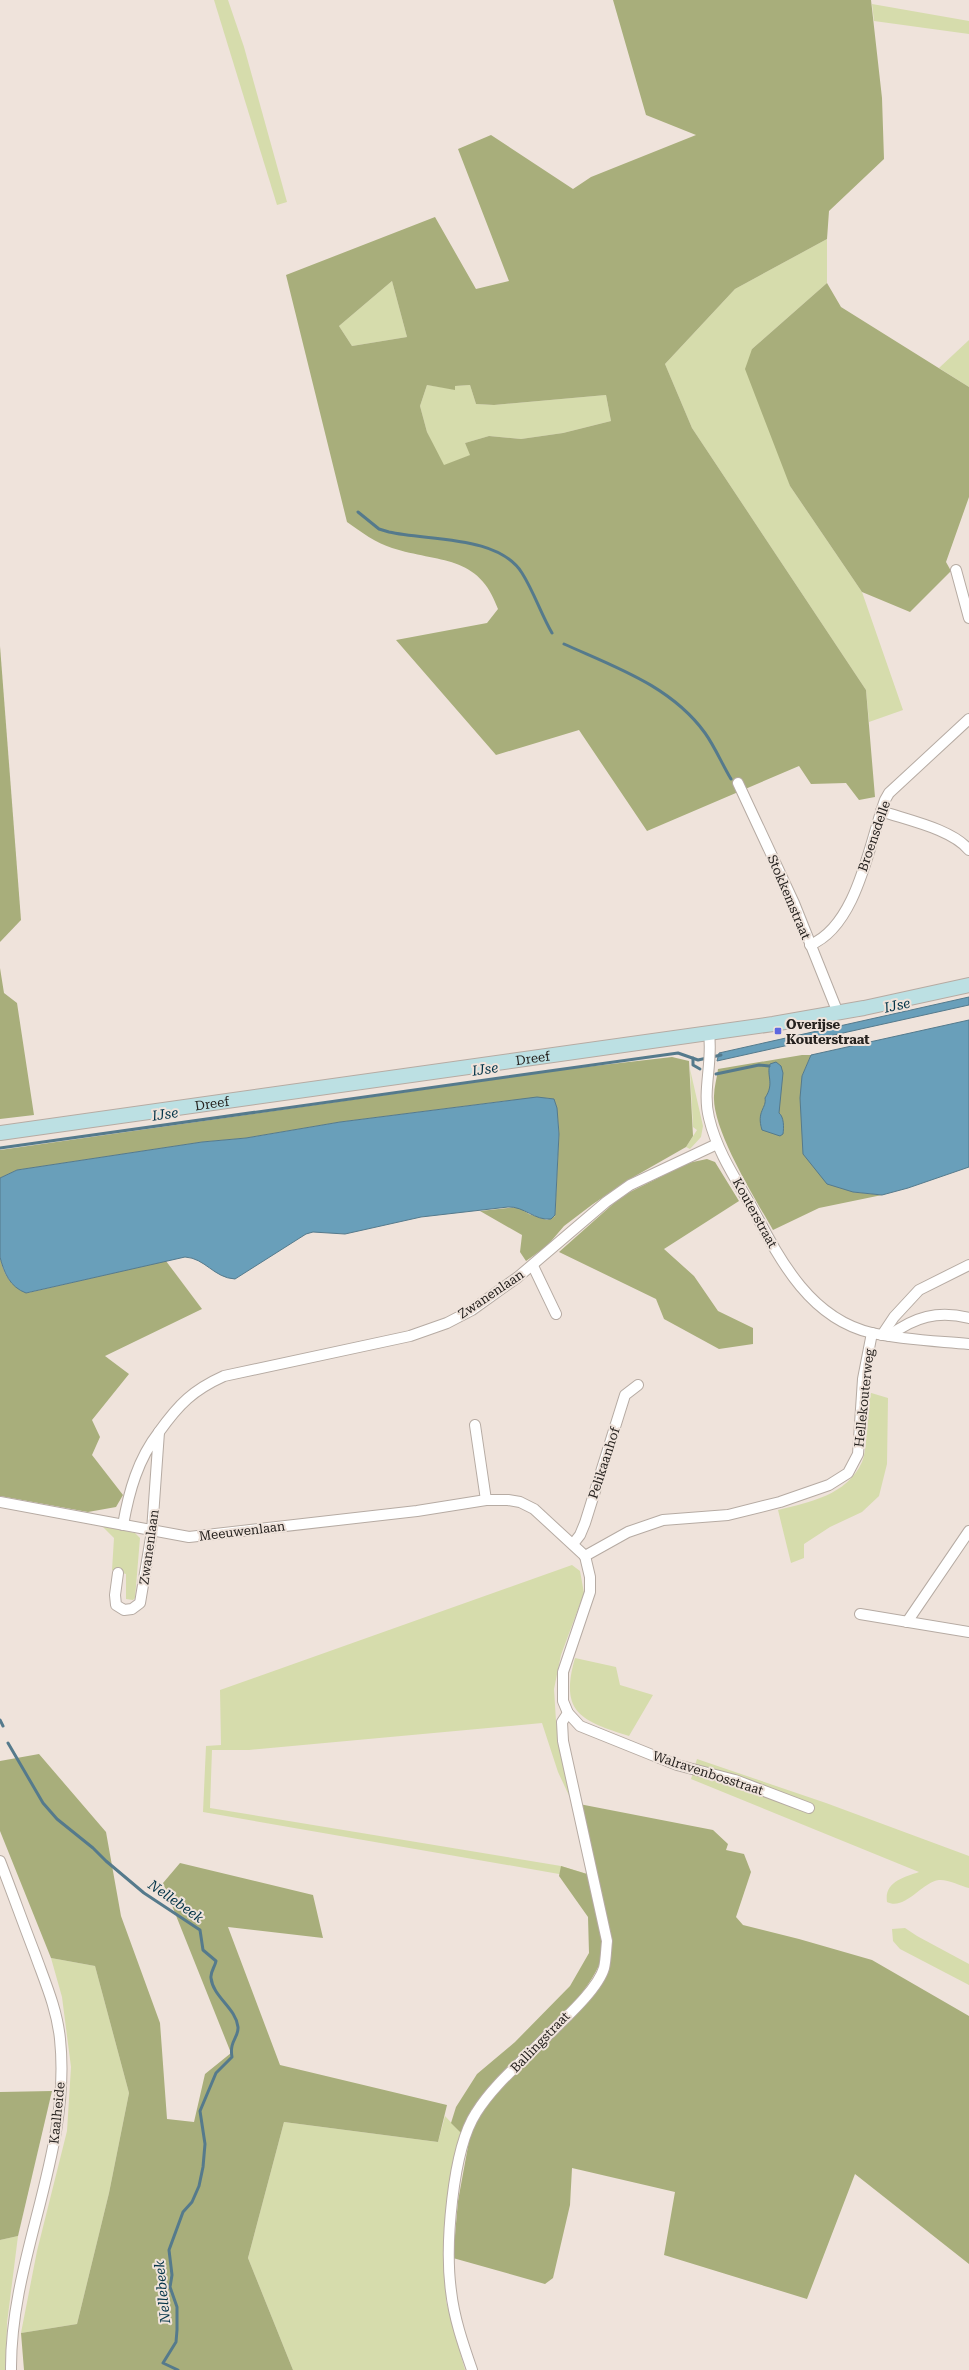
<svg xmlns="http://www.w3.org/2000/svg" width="969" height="2370" font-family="'Roboto Serif',serif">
	<rect width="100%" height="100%" fill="#efe3db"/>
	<g fill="#d6dcac">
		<path d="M 214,0 L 228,0 L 244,47 L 287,202 L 277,205 Z"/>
		<path d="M 872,4 L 969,21 L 969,34 L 874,21 Z"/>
		<path d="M 827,239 L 827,283 L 752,349 L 790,486 L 862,592 L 903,710 L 869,722 L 866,690 L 692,428 L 665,364 L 735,289 Z"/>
		<path d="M 392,281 L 407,337 L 352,346 L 339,326 Z"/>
		<path d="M 969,340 L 969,387 L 939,368 Z"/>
		<path d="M 427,385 L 454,389 L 455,386 L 470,385 L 476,404 L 494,405 L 606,395 L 611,421 L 563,433 L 521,439 L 489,436 L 465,443 L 471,455 L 443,466 L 427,432 L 420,406 Z"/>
		<path d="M 690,1069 L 703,1126 L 701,1137 L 690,1149 L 686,1147 L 697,1130 L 693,1127 Z"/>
		<path d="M 868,1392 L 888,1398 L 887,1464 L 879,1496 L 862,1512 L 830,1527 L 804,1544 L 804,1558 L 791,1563 L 778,1510 C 810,1502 847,1495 862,1462 C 868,1450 867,1408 868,1392 Z"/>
		<path d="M 102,1526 L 135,1533 L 140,1538 L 135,1598 L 133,1600 L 126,1599 L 126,1574 L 112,1570 L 114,1538 Z"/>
		<path d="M 572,1565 L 580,1571 L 584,1593 L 561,1655 L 554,1689 L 556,1721 L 572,1802 L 558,1772 L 542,1723 L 249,1750 L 212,1750 L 210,1808 L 561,1866 L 587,1874 L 588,1882 L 559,1874 L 203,1812 L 206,1746 L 221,1745 L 220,1690 Z"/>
		<path d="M 575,1658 L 616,1667 L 620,1685 L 653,1695 L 629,1736 C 582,1721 559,1713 575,1658 Z"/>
		<path d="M 697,1759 L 826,1803 L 969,1856 L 969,1888 C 961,1886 947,1879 939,1880 C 922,1882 905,1911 887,1902 C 884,1882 904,1877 919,1872 L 691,1779 Z"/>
		<path d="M 905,1928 L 917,1936 L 969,1964 L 969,1985 L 900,1949 L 893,1941 L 892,1929 Z"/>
		<path d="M 51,1958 L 95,1966 L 129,2093 L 109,2193 L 77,2324 L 21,2333 L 37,2251 L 67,2131 L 71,2067 L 62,1997 Z"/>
		<path d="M 445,2116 L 464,2136 L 446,2251 L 446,2301 L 465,2370 L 293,2370 L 248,2258 L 284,2122 L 438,2142 Z"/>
		<path d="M 18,2236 L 7,2323 L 6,2370 L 0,2370 L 0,2240 Z"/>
	</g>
	<g fill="#a8ae7b" fill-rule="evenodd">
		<path d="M 613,0 L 871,0 L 882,98 L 884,159 L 829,211 L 827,239 L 735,289 L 665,364 L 692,428 L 866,690 L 875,797 L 859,800 L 846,783 L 811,784 L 799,766 L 647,831 L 579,730 L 496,755 L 396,640 L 487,623 L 498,609 C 479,554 439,563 392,548 C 376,543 361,532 347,522 L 286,275 L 435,217 L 476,289 L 509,281 L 458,149 L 491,135 L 573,189 L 591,177 L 696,135 L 646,115 ZM 392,281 L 407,337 L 352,346 L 339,326 ZM 427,385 L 455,390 L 455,386 L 470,385 L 476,404 L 494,405 L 606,395 L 611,421 L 563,433 L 521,439 L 489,436 L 465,443 L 470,455 L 444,465 L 427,432 L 420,406 Z"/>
		<path d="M 827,283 L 841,307 L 969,387 L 969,497 L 946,562 L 951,571 L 910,612 L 862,592 L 790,486 L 745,369 L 752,349 Z"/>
		<path d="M 0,646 L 21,920 L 0,942 Z"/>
		<path d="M 0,968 L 4,993 L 17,1003 L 34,1115 L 0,1119 Z"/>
		<path d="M 802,1055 L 811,1055 L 802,1076 L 853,1192 L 882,1195 L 819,1208 L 773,1230 C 756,1200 712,1130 714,1096 C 714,1087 717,1078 718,1069 Z"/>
		<path d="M 672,1057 L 689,1061 L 693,1136 L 686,1147 L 630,1179 L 593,1204 L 564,1226 L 547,1246 L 526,1261 L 520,1252 L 522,1235 L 480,1211 L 518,1207 L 529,1214 L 547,1220 L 555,1216 L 559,1134 L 558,1120 L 550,1098 L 505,1101 L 340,1122 L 246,1138 L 202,1142 L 17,1170 L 0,1178 L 0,1150 L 568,1069 Z"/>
		<path d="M 707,1159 L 715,1162 L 739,1201 L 664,1249 L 694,1276 L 718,1311 L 753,1328 L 753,1344 L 719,1349 L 664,1319 L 656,1299 L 559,1252 L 622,1196 L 688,1163 Z"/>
		<path d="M 0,1257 C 4,1275 9,1285 27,1293 L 166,1261 L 202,1309 L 105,1356 L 129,1374 L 92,1420 L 100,1437 L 92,1455 L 123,1495 L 116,1507 L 88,1512 L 0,1496 Z"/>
		<path d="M 39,1754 L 106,1832 L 121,1916 L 160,2023 L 167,2119 L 194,2122 L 205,2074 L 231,2053 L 163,1883 L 180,1863 L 313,1895 L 323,1938 L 228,1927 L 280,2065 L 447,2105 L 438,2142 L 284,2122 L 248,2258 L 293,2370 L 24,2370 L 21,2333 L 77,2324 L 109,2193 L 129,2093 L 95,1966 L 51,1958 L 0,1831 L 0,1761 Z"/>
		<path d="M 574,1803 L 713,1830 L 728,1844 L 726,1850 L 744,1854 L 751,1872 L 736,1917 L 743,1925 L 799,1939 L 872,1960 L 969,2016 L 969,2264 L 855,2174 L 807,2299 L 664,2255 L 675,2192 L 572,2168 L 570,2205 L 553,2278 L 545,2284 L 453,2258 L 458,2201 L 469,2141 L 451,2123 L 456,2107 L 477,2074 L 515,2042 L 570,1986 L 589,1953 L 588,1917 L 559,1876 L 561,1866 L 587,1874 ZM 593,1886 L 603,1893 L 596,1889 C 622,1958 612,1974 563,2024 C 547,2039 532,2057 515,2071 L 510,2066 C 538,2039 603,1985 604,1945 C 605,1926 593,1905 593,1886 Z"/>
		<path d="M 52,2091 L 18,2236 L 0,2240 L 0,2092 Z"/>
	</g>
	<g fill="#699fba" stroke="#557a8c">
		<path d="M 969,997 L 969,1005 L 717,1061 L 719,1053 Z"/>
		<path d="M 969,1020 L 969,1167 L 908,1188 L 882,1195 L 853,1192 L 827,1184 L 803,1154 L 800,1098 L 802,1076 L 811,1055 Z"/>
		<path d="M 776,1062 L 781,1066 L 783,1073 L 779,1113 C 784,1117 784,1127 783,1134 L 780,1136 L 762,1130 C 756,1111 767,1108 765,1098 C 775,1083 766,1076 770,1064 Z"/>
		<path d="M 537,1097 L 554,1099 L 557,1108 L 559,1134 L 555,1215 L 551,1219 C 535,1221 524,1206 508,1207 L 421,1217 L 345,1234 L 313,1232 L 306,1234 L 235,1279 C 214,1278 205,1258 185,1257 L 26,1293 C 10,1287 4,1273 0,1257 L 0,1178 L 17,1170 L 202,1142 L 246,1138 L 340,1122 Z"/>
	</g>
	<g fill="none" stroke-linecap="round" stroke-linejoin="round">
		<g stroke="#557a8c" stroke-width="3">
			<path d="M 358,512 L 379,529 L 389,532 C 429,541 498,535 522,573 C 534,592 541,614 552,633"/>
			<path d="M 564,644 C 615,667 671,686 705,733 C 715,747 722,764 731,779"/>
			<path d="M 693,1058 L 693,1065 L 700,1069"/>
			<path d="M 716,1074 L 759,1065 L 769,1066"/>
			<path d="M 0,1148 L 678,1053 L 698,1060 L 721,1055"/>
			<path d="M 0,1720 L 3,1726"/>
			<path d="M 8,1743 L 43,1803 L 57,1819 L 93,1848 L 106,1861 L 144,1893 L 200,1930 L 203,1950 L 216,1961 C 215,1967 210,1972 211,1978 C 213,1997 236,2008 238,2027 C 239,2037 229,2041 232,2057 L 216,2073 L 200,2111 L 205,2144 L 203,2167 L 199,2186 L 192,2202 L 183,2212 L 169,2250 L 172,2275 L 170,2287 L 177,2307 L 177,2330 L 176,2342 L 163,2363 L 178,2370"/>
		</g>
		<g stroke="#b6aba3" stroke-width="12">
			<g id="minor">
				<path d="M 956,570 L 969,618"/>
				<path d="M 738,783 L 794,903 L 838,1013"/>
				<path d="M 881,811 C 907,820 952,829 969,850"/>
				<path d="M 810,945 C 857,926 869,844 885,800 L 889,793 L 969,719"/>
				<path d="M 709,1034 C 713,1062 702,1091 709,1118 C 717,1152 737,1181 754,1211 C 781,1262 811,1319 872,1333 C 904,1340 937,1341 969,1344"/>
				<path d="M 533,1266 L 556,1314"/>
				<path d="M 882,1335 L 894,1317 L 919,1290 L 969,1265"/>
				<path d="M 889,1336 C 914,1317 938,1310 969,1318"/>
				<path d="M 475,1425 L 486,1500"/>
				<path d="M 159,1432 C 179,1404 193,1390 224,1376 L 410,1336 L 447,1323 L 472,1310 L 518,1277 L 606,1202 L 630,1185 L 717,1144"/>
				<path d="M 0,1502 L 189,1537 L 417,1511 L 486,1500 L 508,1500 L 520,1502 L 534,1509 L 585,1556"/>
				<path d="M 573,1544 L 580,1535 L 585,1523 L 625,1395 L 638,1385"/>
				<path d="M 585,1556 L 590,1577 L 590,1592 L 563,1672 L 563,1701 L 568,1713 L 580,1726 L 677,1765 L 735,1780 L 809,1808"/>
				<path d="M 585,1556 L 628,1532 L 663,1520 L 728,1515 L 780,1502 L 829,1485 L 848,1473 L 858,1454 L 863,1379 L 872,1333"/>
				<path d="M 118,1573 L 115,1595 L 116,1605 L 124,1610 L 132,1609 L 140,1603 L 152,1531 L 159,1432 C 138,1459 129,1491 123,1525"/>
				<path d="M 860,1614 L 969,1632"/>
				<path d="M 907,1622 L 969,1531"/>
				<path d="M 0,1861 C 12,1892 23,1923 35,1954 C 45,1982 57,2009 60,2039 C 72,2153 10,2257 11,2370"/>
				<path d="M 472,2370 C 463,2344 454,2318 451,2291 C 445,2247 452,2150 476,2113 C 492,2087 517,2066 539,2044 C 556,2026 597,1992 604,1968 C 606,1960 606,1950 607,1941 L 563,1741 L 562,1722 L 568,1713"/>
			</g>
		</g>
		<g stroke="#b6aba3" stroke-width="16">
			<g id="secondary">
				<path id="s1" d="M 0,1133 L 773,1024 L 864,1008 L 969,985"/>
			</g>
		</g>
		<use href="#minor" stroke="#fff" stroke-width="10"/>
		<use href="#secondary" stroke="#bce0e3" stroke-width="14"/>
	</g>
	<rect fill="#5e67df" stroke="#efe3db" stroke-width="1.5" x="774" y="1027" width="8" height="8" rx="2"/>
	<g text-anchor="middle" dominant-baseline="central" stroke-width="4" stroke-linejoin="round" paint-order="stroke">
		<g font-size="13" fill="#26221f" stroke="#efe3db">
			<text transform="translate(874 836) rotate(-71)">Broensdelle</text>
			<text transform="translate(789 897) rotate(67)">Stokkemstraat</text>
			<text stroke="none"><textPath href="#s1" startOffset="538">Dreef</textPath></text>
			<text stroke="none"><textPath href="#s1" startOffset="214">Dreef</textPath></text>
			<text transform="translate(755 1213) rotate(61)">Kouterstraat</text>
			<text transform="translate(491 1294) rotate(-34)">Zwanenlaan</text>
			<text transform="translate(864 1398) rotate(-84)">Hellekouterweg</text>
			<text transform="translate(604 1463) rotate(-72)">Pelikaanhof</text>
			<text transform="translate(242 1531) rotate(-7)">Meeuwenlaan</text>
			<text transform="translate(149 1547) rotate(-82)">Zwanenlaan</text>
			<text transform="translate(708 1773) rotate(18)">Walravenbosstraat</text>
			<text transform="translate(540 2042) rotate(-46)">Ballingstraat</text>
			<text transform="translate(57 2113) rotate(-84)">Kaalheide</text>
		</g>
		<g font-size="13" font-weight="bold" fill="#26221f" stroke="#efe3db" text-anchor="start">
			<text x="786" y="1024">Overijse<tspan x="786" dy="15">Kouterstraat</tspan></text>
		</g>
		<g font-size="14" font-style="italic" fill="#023347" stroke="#efe3db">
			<text transform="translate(897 1005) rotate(-12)">IJse</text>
			<text transform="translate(485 1069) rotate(-8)">IJse</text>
			<text transform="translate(165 1114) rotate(-8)">IJse</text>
			<text transform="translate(176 1901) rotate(35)">Nellebeek</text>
			<text transform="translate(162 2292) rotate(-96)">Nellebeek</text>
		</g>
	</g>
</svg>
